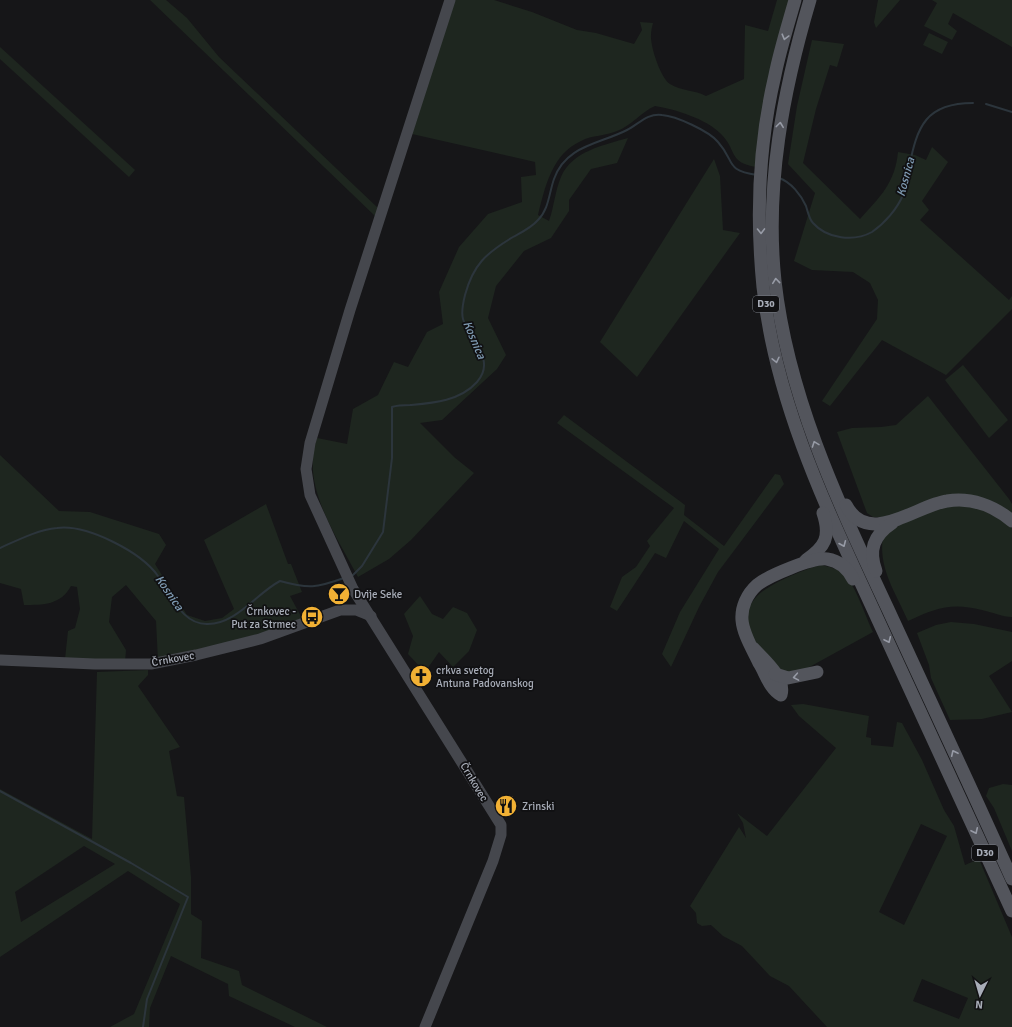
<svg xmlns="http://www.w3.org/2000/svg" width="1012" height="1027" font-family="Signika,sans-serif">
	<rect width="100%" height="100%" fill="#161618"/>
	<g fill="#1e261f" fill-rule="evenodd">
		<path d="M 150,0 L 166,0 L 187,18 L 219,57 L 378,208 L 375,216 Z"/>
		<path d="M 455,0 L 494,0 L 532,12 L 577,30 L 596,33 L 634,44 L 642,30 L 640,22 L 653,23 C 652,27 651,31 651,35 C 650,46 661,79 670,84 C 681,91 695,90 706,96 L 744,79 L 745,25 L 768,31 L 777,0 L 790,0 L 756,167 C 727,162 738,150 720,133 C 706,119 675,109 655,106 C 641,112 631,126 617,131 C 606,136 592,135 581,141 C 552,154 545,187 538,215 L 549,221 C 554,207 555,191 561,177 C 572,151 604,145 628,138 L 617,163 L 591,169 L 569,200 L 569,211 L 551,238 L 524,251 L 496,286 L 488,318 L 506,355 L 497,369 L 442,420 L 420,423 L 454,457 L 474,473 L 411,540 L 389,559 L 358,577 C 337,537 300,485 317,438 L 347,444 L 353,409 L 378,395 L 394,362 L 408,367 L 427,332 L 443,324 L 439,292 L 459,247 L 488,214 L 522,202 L 521,177 L 536,175 L 535,162 L 412,134 Z"/>
		<path d="M 878,0 L 900,0 L 876,28 L 874,22 Z"/>
		<path d="M 932,0 L 1012,0 L 1012,47 L 953,13 L 948,24 L 957,31 L 952,40 L 924,26 L 937,3 Z"/>
		<path d="M 929,33 L 948,42 L 942,54 L 923,45 Z"/>
		<path d="M 812,40 L 844,44 L 837,67 L 830,65 L 816,109 L 803,163 L 860,219 C 880,197 895,183 898,152 L 915,155 L 926,160 L 932,147 L 948,162 L 922,201 L 929,210 L 920,220 L 1009,300 L 1012,296 L 1012,309 L 946,375 L 882,340 L 830,406 L 822,401 L 877,319 L 878,300 L 870,283 L 853,272 L 812,270 L 794,261 L 815,193 L 788,164 L 797,106 Z"/>
		<path d="M 0,47 L 135,170 L 129,177 L 0,59 Z"/>
		<path d="M 714,159 L 720,176 L 723,230 L 740,233 L 637,377 L 600,342 Z"/>
		<path d="M 963,365 L 1008,420 L 989,438 L 945,380 Z"/>
		<path d="M 928,396 L 1009,499 L 1012,504 L 1012,516 L 984,500 L 890,518 L 873,517 L 867,513 L 837,432 L 852,428 L 881,427 L 896,425 Z"/>
		<path d="M 564,415 L 685,505 L 684,515 L 724,546 L 775,474 L 780,475 L 784,484 L 718,572 L 699,607 L 671,667 L 662,654 L 680,612 L 719,549 L 684,521 L 666,558 L 655,553 L 617,611 L 610,607 L 622,577 L 636,567 L 650,546 L 647,541 L 674,508 L 557,423 Z"/>
		<path d="M 0,455 L 59,511 L 90,512 L 159,534 L 166,545 L 155,564 L 187,615 L 205,621 L 222,618 L 234,609 L 204,540 L 266,504 L 288,564 L 291,564 L 302,592 L 290,596 L 304,622 L 158,661 L 156,621 L 126,585 L 112,597 L 109,622 L 126,650 L 125,662 L 65,659 L 68,631 L 75,628 L 80,609 L 77,587 L 71,586 C 61,605 43,605 24,605 L 21,589 L 0,583 Z"/>
		<path d="M 973,505 L 1005,522 L 1012,528 L 1012,617 C 1002,617 992,612 982,610 C 952,602 935,608 908,621 C 895,591 876,565 884,532 L 941,506 Z"/>
		<path d="M 822,565 C 829,567 836,568 842,573 C 856,584 865,616 873,632 L 804,670 L 785,674 C 777,666 760,653 755,643 C 737,609 754,593 784,579 C 797,573 808,568 822,565 Z"/>
		<path d="M 420,596 L 432,614 L 443,619 L 453,607 L 467,613 L 477,630 L 469,651 L 453,667 L 439,652 L 425,672 L 408,654 L 413,636 L 404,614 Z"/>
		<path d="M 951,622 L 974,624 L 1012,632 L 1012,661 L 989,676 L 1012,712 L 982,719 L 950,720 L 931,678 L 929,665 L 917,633 L 936,625 Z"/>
		<path d="M 148,670 L 148,675 L 138,686 L 180,747 L 169,751 L 177,796 L 184,797 L 191,877 L 191,914 L 202,921 L 201,958 L 239,971 L 242,985 L 327,1027 L 295,1027 L 229,996 L 228,984 L 171,956 L 150,1008 L 149,1027 L 110,1027 L 134,1014 L 180,904 L 128,871 L 0,957 L 0,789 L 92,839 L 97,672 ZM 84,846 L 115,864 L 21,922 L 15,892 Z"/>
		<path d="M 803,704 L 869,716 L 866,737 L 871,738 L 871,745 L 893,747 L 897,722 L 902,723 L 922,760 L 944,810 L 954,826 L 965,865 L 979,859 L 1012,937 L 1012,1027 L 827,1027 L 789,986 L 770,976 L 742,946 L 723,936 L 711,925 L 702,926 L 697,923 L 696,913 L 690,906 L 739,827 L 746,838 L 743,823 L 737,813 L 767,836 L 836,748 L 799,716 L 791,705 ZM 921,824 L 947,836 L 904,925 L 879,912 ZM 922,979 L 968,998 L 959,1019 L 913,1001 Z"/>
		<path d="M 1003,784 L 1012,785 L 1012,851 L 994,808 L 986,796 L 989,788 Z"/>
	</g>
	<g fill="none" stroke-linecap="round" stroke-linejoin="round">
		<g stroke="#2c353c" stroke-width="2">
			<path d="M 986,104 L 1012,112"/>
			<path d="M 779,178 C 791,182 801,195 806,206 C 808,212 809,219 813,223 C 827,239 854,242 872,232 C 885,223 897,209 903,195 C 907,186 907,177 909,168 C 917,126 926,103 973,103"/>
			<path d="M 0,548 C 18,540 37,530 57,528 C 87,524 141,552 158,576 C 172,594 181,625 208,624 C 236,624 257,593 280,581 C 309,589 316,588 344,578"/>
			<path d="M 352,576 L 362,566 L 383,532 L 392,458 L 392,407 C 398,405 404,405 410,405 C 433,403 460,401 477,382 C 497,359 469,341 463,319 C 461,312 463,303 465,295 C 473,265 486,253 513,237 C 522,232 531,228 538,220 C 549,209 549,193 554,179 C 566,145 600,144 627,130 C 639,124 647,113 662,115 C 676,116 709,131 718,142 C 736,162 724,170 757,175"/>
			<path d="M 0,791 L 131,863 L 188,897 L 147,999 L 143,1027"/>
		</g>
		<g stroke="#45474d" stroke-width="11">
			<path d="M 0,660 L 95,664 L 151,664 L 196,655 L 260,639 L 340,610 L 356,610 L 371,616"/>
			<path d="M 425,1027 L 493,861 L 501,835 L 501,825 L 353,589 L 310,495 L 306,469 L 310,443 L 350,310 L 450,0"/>
		</g>
		<g stroke="#53555c" stroke-width="13">
			<path d="M 795,0 C 788,25 780,50 775,75 C 759,143 756,217 763,287 C 776,406 829,513 878,620 C 923,717 967,814 1012,911"/>
			<path d="M 810,0 C 783,91 765,186 775,281 C 788,397 838,502 887,607 C 929,697 971,788 1012,879"/>
			<path d="M 846,505 C 868,548 917,505 947,501 C 971,497 994,506 1012,521"/>
			<path d="M 806,560 C 825,547 831,537 823,513"/>
			<path d="M 876,571 C 868,550 874,535 892,523"/>
			<path d="M 753,648 C 764,660 786,678 781,695 C 770,690 765,672 759,663 C 753,650 743,634 742,620 C 741,607 747,594 757,585 C 768,576 813,557 827,559 C 839,561 848,569 853,579"/>
			<path d="M 775,674 L 788,678 L 817,672"/>
		</g>
	</g>
	<defs><path id="oneway-chevron" d="M-2-3.5L2.5 0L-2 3.5" fill="none" stroke-width="1.6" stroke-linecap="round" stroke-linejoin="round"/></defs>
	<g stroke="#979ba6">
		<use href="#oneway-chevron" transform="translate(785 37) rotate(105)"/>
		<use href="#oneway-chevron" transform="translate(780 125) rotate(-83)"/>
		<use href="#oneway-chevron" transform="translate(761 231) rotate(89)"/>
		<use href="#oneway-chevron" transform="translate(776 281) rotate(-96)"/>
		<use href="#oneway-chevron" transform="translate(776 360) rotate(77)"/>
		<use href="#oneway-chevron" transform="translate(815 444) rotate(-110)"/>
		<use href="#oneway-chevron" transform="translate(843 544) rotate(67)"/>
		<use href="#oneway-chevron" transform="translate(888 640) rotate(65)"/>
		<use href="#oneway-chevron" transform="translate(796 677) rotate(170)"/>
		<use href="#oneway-chevron" transform="translate(954 753) rotate(-115)"/>
		<use href="#oneway-chevron" transform="translate(975 831) rotate(65)"/>
	</g>
	<defs>
		<g id="bar-disc" transform="scale(1.15)"><circle r="9.5" fill="#f2b134" stroke="#111113"/><path d="M-6-5H6L.8 .8V4.5H3.5V6h-7V4.5H-.8V.8Z" fill="#111"/></g>
		<g id="bus-disc" transform="scale(1.15)"><circle r="9.5" fill="#f2b134" stroke="#111113"/><path d="M-5-6H5V4H4V6H2V4H-2V6H-4V4H-5ZM-3.5-4V0h7V-4ZM-3.5 1.2v1.5H-2V1.2ZM2 1.2v1.5H3.5V1.2Z" fill="#111"/></g>
		<g id="church-disc" transform="scale(1.15)"><circle r="9.5" fill="#f2b134" stroke="#111113"/><path d="M-1.2-6h2.4v3.5h3.3v2.4h-3.3V6h-2.4V-.1h-3.3v-2.4h3.3Z" fill="#111"/></g>
		<g id="restaurant-disc" transform="scale(1.15)"><circle r="9.5" fill="#f2b134" stroke="#111113"/><path d="M-5-6h1v4h1v-4h1v4h1v-4h1v5L-1.5 .5V6h-2V.5L-5-1ZM5-6V6H3V1.5H1.5Q1.5-4 5-6Z" fill="#111"/></g>
	</defs>
	<g fill-rule="evenodd">
		<use href="#bar-disc" x="339" y="594"/>
		<use href="#bus-disc" x="312" y="617"/>
		<use href="#church-disc" x="421" y="676"/>
		<use href="#restaurant-disc" x="506" y="806"/>
	</g>
	<g text-anchor="middle" dominant-baseline="central" stroke-width="3.5" stroke-linejoin="round" paint-order="stroke">
		<g fill="#111113" stroke="#7b7e86" stroke-width="1">
			<rect x="753" y="296" width="26" height="16" rx="3"/>
			<rect x="972" y="845" width="26" height="16" rx="3"/>
		</g>
		<g font-size="10" font-weight="bold" fill="#a8adb8">
			<text x="766" y="304">D30</text>
			<text x="985" y="853">D30</text>
		</g>
		<g font-size="11" fill="#a8adb8" stroke="#111113" text-anchor="start">
			<text x="354" y="594">Dvije Seke</text>
			<text x="296" y="611" text-anchor="end">Črnkovec -<tspan x="296" dy="13">Put za Strmec</tspan></text>
			<text x="436" y="670">crkva svetog<tspan x="436" dy="13">Antuna Padovanskog</tspan></text>
			<text x="522" y="806">Zrinski</text>
		</g>
		<g font-size="11" fill="#a8adb8" stroke="#111113">
			<text transform="translate(173 659) rotate(-10)">Črnkovec</text>
			<text transform="translate(474 782) rotate(59)">Črnkovec</text>
		</g>
		<g font-size="12" font-style="italic" fill="#7f9bb3" stroke="#111113">
			<text transform="translate(906 177) rotate(-75)">Kosnica</text>
			<text transform="translate(474 340) rotate(67)">Kosnica</text>
			<text transform="translate(169 593) rotate(55)">Kosnica</text>
		</g>
	</g>
	<g transform="translate(980 995) rotate(185)" stroke="#111113" stroke-width="3" paint-order="stroke">
	<path d="M0-3L7 15L0 10L-7 15Z" fill="#a8adb8"/>
	<text y="-6" font-size="11" font-weight="bold" text-anchor="middle" fill="#a8adb8">N</text>
	</g>
</svg>
